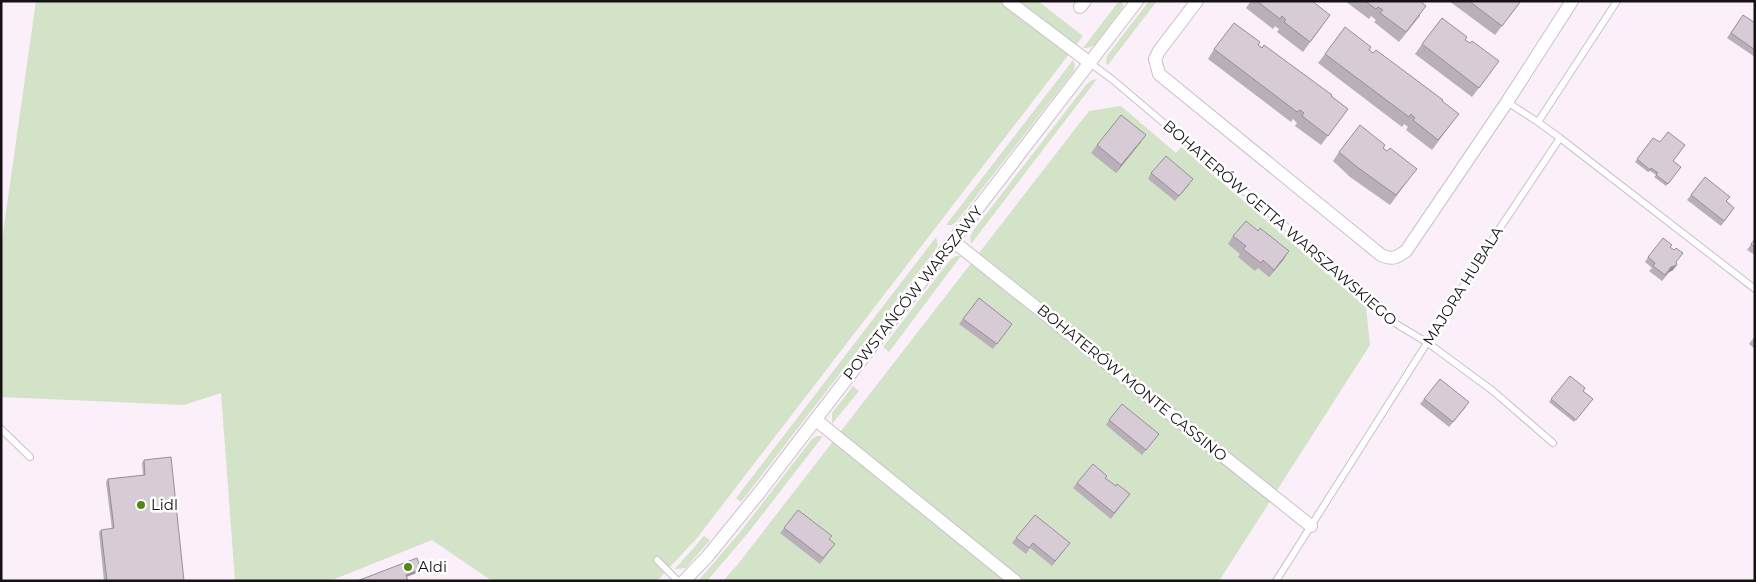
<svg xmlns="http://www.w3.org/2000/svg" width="1756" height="582" font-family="Montserrat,sans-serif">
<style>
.green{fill:#d3e3c7}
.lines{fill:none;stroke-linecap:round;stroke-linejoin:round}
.service-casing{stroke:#cbc0ca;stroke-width:8}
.minor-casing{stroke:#cbc0ca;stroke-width:14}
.service{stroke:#fff;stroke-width:6}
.minor{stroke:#fff;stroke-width:12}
.wall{fill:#b9afb8}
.shaded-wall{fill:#968f96}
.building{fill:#d7ccd6;stroke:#968f96}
.poi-dot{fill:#54861a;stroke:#fff;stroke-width:2}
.labels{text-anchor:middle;stroke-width:5;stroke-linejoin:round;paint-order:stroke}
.street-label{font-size:15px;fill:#151114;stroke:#fff}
.poi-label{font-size:15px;fill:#151114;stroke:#fff;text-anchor:start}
</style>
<rect width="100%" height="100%" fill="#fbeffa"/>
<path class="green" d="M 36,1 L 1038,1 L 1083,36 L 697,538 L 657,581 L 492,581 L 432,540 L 330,581 L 235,581 L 221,393 L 184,405 L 1,397 L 1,247 Z
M 1119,1 L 1123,1 L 1123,7 L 1095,45 L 1088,48 L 1083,48 Z
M 1149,1 L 1157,1 L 1107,66 L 1106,62 L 1107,56 Z
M 1073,60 L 1075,65 L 1073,72 L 957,221 L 952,225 L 946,225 Z
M 1097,79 L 971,244 L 970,237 L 973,231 L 1086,85 L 1092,80 Z
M 1121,106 L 1176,153 L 1181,147 L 1366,307 L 1370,345 L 1219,581 L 723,581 L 738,564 L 1089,111 Z
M 936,237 L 938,245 L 936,249 L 741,502 L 736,498 Z
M 956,256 L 961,256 L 889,352 L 883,347 L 950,260 Z
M 853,386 L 859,391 L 832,424 L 832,413 Z
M 817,436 L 823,436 L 748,533 L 707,581 L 698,581 L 741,531 L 812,439 Z
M 704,536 L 710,540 L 686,568 L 675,569 Z"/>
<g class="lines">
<defs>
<path id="service" d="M 1090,63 L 1113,80 L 1362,291 L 1393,322 L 1428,343 L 1493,391 L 1553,443
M 1507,102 L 1538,122
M 1560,138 L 1755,289
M 1,429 L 30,457
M 657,560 L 678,581
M 1276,581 L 1500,228 L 1560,138 L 1538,122 L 1617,1"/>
<path id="minor" d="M 1008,1 L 1090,63
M 1197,1 L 1159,51 L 1155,59 L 1159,74 L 1381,255 C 1392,260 1396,258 1406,251 L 1507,102 L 1572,1
M 1080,7 L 1085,1
M 953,241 L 1311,526
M 816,420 L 1015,581
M 684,581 L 707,557 L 759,493 L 1137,1"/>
</defs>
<use href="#service" class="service-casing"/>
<use href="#minor" class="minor-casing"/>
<use href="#service" class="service"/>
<use href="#minor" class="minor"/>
</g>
<path class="wall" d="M 1251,1 L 1312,1 L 1323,25 L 1303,52 L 1277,32 L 1279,29 L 1275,26 L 1273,29 L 1246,8 Z
M 1345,1 L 1420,1 L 1420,16 L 1399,42 L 1374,22 L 1376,20 L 1371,16 L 1369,19 Z
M 1449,1 L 1521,1 L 1495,35 Z
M 1743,15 L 1755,23 L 1755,57 L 1727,38 Z
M 1465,40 L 1492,71 L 1472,97 L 1415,54 L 1422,44 Z
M 1258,45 L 1331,96 L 1348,109 L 1321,145 L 1295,126 L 1297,123 L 1293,119 L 1291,122 L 1208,59 L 1214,49 Z
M 1369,50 L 1442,101 L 1452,123 L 1432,150 L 1406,130 L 1408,127 L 1404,124 L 1402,127 L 1318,63 L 1325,54 Z
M 1653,138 L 1673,161 L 1681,167 L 1666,186 L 1654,177 L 1656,175 L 1650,171 L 1648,172 L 1635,162 Z
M 1141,142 L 1116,173 L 1091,153 L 1097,145 Z
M 1383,148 L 1410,178 L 1390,205 L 1350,177 L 1333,161 L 1339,152 Z
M 1151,173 L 1190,184 L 1175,201 L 1148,179 Z
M 1691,195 L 1727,201 L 1734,208 L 1721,226 L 1687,200 Z
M 1233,236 L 1284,259 L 1269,277 L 1258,268 L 1255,271 L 1238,257 L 1240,254 L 1228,244 Z
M 1755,239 L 1755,255 L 1747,250 Z
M 1670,247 L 1676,262 L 1673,270 L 1668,273 L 1662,281 L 1649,271 L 1652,268 L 1645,262 L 1648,257 Z
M 979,298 L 1012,324 L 993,349 L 959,324 Z
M 1755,336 L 1755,349 L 1749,344 Z
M 1570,376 L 1583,391 L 1593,399 L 1574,422 L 1549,402 Z
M 1424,399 L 1466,407 L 1449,427 L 1420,404 Z
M 1109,420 L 1159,434 L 1142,455 L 1106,425 Z
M 144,460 L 184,581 L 104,581 L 99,532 L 101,530 L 112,529 L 106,482 L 108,479 L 143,475 L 142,463 Z
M 1105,478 L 1116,486 L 1130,494 L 1111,519 L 1073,488 L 1077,483 Z
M 784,528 L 830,540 L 835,544 L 820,564 L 780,533 Z
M 1016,538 L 1070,543 L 1052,566 L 1030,548 L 1026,554 L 1012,543 Z"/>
<path class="shaded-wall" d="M 1146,135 L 1141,142 L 1116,173 L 1121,165 Z
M 1289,251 L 1284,259 L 1269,277 L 1274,270 Z
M 1677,265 L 1673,270 L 1668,273 L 1662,281 L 1671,267 Z
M 421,569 L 419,572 L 404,578 L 406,575 Z"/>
<path class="building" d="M 1257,1 L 1312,1 L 1330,15 L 1310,42 L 1284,22 L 1286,20 L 1282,16 L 1280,19 Z
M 1365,1 L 1420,1 L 1426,6 L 1406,32 L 1380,13 L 1383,10 L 1378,7 L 1376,9 Z
M 1469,1 L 1521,1 L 1502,26 Z
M 1743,15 L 1755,23 L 1755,50 L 1731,33 Z
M 1442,18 L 1467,37 L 1465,40 L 1470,43 L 1472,41 L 1499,61 L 1479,88 L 1422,44 Z
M 1234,23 L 1260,42 L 1258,45 L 1262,48 L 1264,45 L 1332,95 L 1331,96 L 1348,109 L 1328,136 L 1302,116 L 1304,113 L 1300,110 L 1297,112 L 1214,49 Z
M 1345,27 L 1371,47 L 1369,50 L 1373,53 L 1376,50 L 1443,100 L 1442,101 L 1459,114 L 1438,140 L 1413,120 L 1415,118 L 1411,114 L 1409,117 L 1325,54 Z
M 1121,115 L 1146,135 L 1121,165 L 1097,145 Z
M 1360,125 L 1385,145 L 1383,148 L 1387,151 L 1390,148 L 1417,169 L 1396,195 L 1357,167 L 1339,152 Z
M 1668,132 L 1685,145 L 1673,161 L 1681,167 L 1668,184 L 1656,175 L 1658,173 L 1651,168 L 1650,170 L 1637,159 L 1653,138 L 1660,142 Z
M 1166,156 L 1193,179 L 1179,196 L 1151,173 Z
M 1705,177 L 1730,197 L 1726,201 L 1734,208 L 1724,221 L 1691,195 Z
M 1246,221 L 1258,231 L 1260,228 L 1289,251 L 1274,270 L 1263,260 L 1261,263 L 1243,249 L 1246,246 L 1233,236 Z
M 1663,238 L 1672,245 L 1670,247 L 1674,250 L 1676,248 L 1683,253 L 1676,262 L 1677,265 L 1671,267 L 1665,275 L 1653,266 L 1655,263 L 1648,257 Z
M 1755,239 L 1755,247 L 1751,244 Z
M 979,298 L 1012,324 L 997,344 L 963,319 Z
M 1570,376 L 1585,388 L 1583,391 L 1593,399 L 1576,420 L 1551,399 Z
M 1440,379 L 1469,402 L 1453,422 L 1424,399 Z
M 1122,404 L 1159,434 L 1146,450 L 1109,420 Z
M 171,457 L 184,581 L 107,581 L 101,530 L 114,528 L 108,479 L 145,475 L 144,460 Z
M 1093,464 L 1107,476 L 1105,478 L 1116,486 L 1117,484 L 1130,494 L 1114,513 L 1077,483 Z
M 798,510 L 832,536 L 829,539 L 835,544 L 823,558 L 784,528 Z
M 1035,515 L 1070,543 L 1055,561 L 1033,543 L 1029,548 L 1016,538 Z
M 417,558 L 421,569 L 406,575 L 408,581 L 357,581 Z"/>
<g class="poi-dot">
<circle cx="141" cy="505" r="5"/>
<circle cx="408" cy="567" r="5"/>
</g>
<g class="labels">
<g class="street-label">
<text transform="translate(1280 223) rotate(41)" y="5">BOHATERÓW GETTA WARSZAWSKIEGO</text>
<text transform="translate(1463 286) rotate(-58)" y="5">MAJORA HUBALA</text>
<text transform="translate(913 293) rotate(-52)" y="5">POWSTAŃCÓW WARSZAWY</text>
<text transform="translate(1132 383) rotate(39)" y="5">BOHATERÓW MONTE CASSINO</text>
</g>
<g class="poi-label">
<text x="151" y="510">Lidl</text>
<text x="418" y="572">Aldi</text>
</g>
</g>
<rect width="1756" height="582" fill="none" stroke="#151114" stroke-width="5"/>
</svg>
